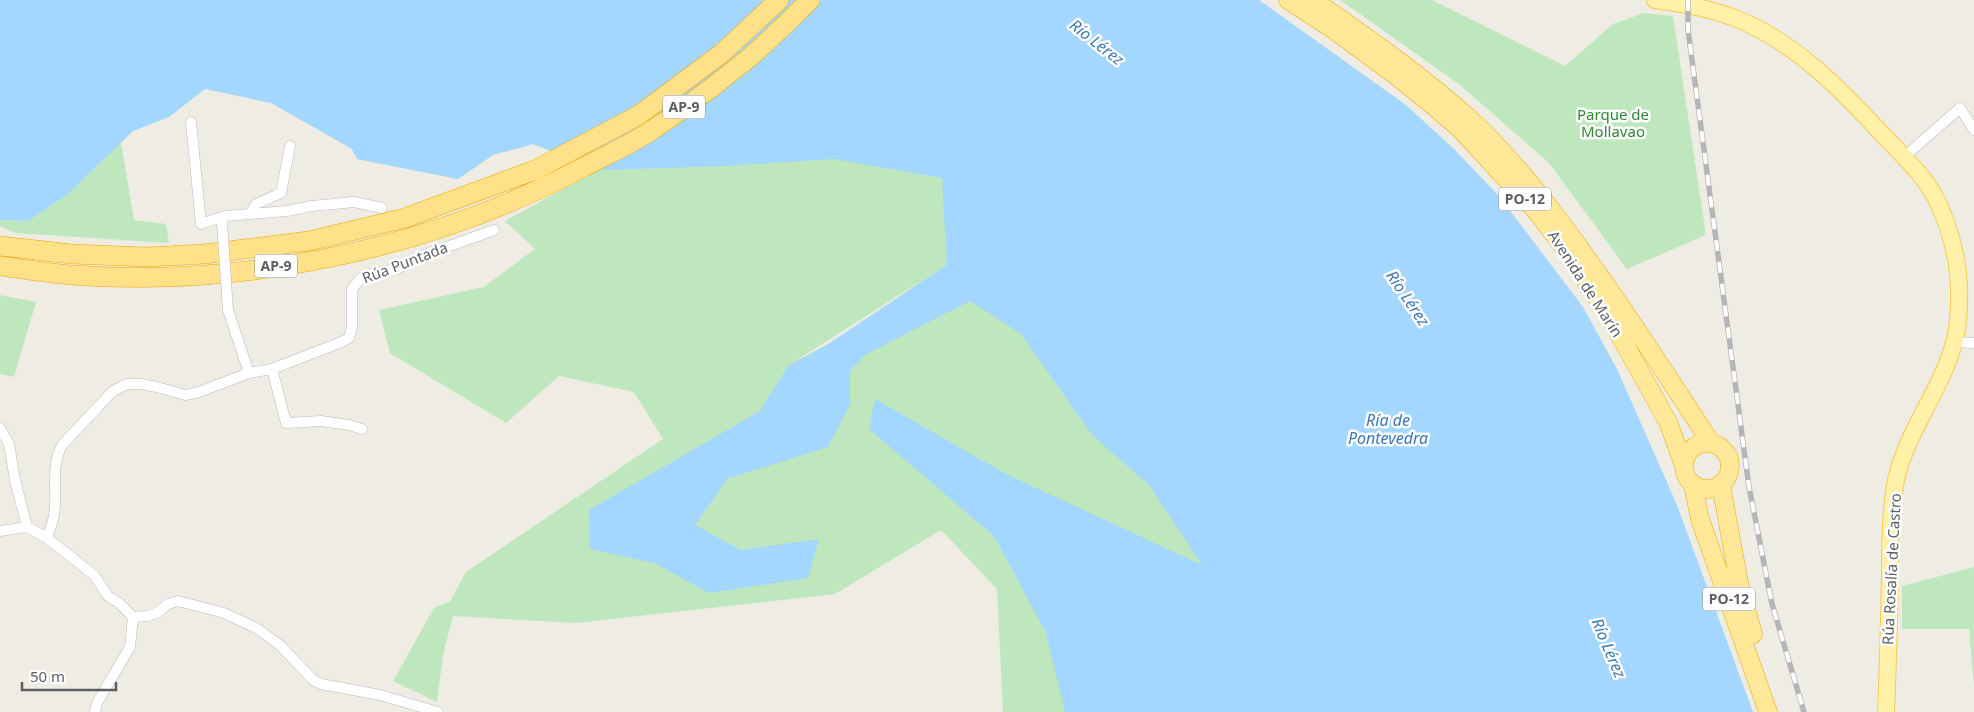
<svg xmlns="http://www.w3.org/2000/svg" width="1974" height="712" font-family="'Noto Sans',sans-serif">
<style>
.green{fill:#bee7be;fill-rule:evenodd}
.water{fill:#a3d7ff}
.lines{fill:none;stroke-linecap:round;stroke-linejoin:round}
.minor-casing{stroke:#b8bbc0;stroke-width:11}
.primary-casing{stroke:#f8c953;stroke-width:18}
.trunk-casing{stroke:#f2a500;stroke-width:19}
.motorway-casing{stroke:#f2a500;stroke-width:20}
.minor{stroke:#fff;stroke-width:10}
.primary{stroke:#fff1a8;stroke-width:16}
.trunk{stroke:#ffe999;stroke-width:18}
.motorway{stroke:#ffe18a;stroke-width:19}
.rail-casing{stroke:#b4b5b5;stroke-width:5.5}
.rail{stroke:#fff;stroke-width:4;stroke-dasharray:11;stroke-linecap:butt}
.minor-bridge-casing{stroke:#b8bbc0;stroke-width:11;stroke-linecap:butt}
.minor-bridge{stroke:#fff;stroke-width:10}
.labels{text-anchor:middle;stroke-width:5;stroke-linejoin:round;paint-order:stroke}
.shield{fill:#fff;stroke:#8c8f92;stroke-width:1}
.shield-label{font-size:14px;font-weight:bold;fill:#5b5f64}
.park-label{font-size:15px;fill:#308634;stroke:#fff}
.street-label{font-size:15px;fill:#5b5f64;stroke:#fff}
.water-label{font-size:16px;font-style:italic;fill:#3a77b6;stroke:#fff}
</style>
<rect width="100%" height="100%" fill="#efece3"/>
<path class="green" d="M 883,0 L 1531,712 L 1003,712 L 997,589 L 941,530 L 835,594 L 576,623 L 453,616 L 443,655 L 437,702 L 393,681 L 434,608 L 450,601 L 466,572 L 663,439 L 634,392 L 559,376 L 506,423 L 390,353 L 379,310 L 484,287 L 535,249 L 505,221 L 598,170 L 533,144 L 493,155 L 458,179 L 357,159 ZM 926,278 L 836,340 L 796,361 L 797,360 Z
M 1340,0 L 1432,0 L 1565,66 L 1613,24 L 1644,13 L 1673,16 L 1706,235 L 1627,269 L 1549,163 L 1460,85 Z
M 121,142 L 134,220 L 166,224 L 169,243 L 15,233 L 0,226 L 0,220 L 28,221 Z
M 0,295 L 36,302 L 14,377 L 0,374 Z
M 1974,567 L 1974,687 L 1969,629 L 1902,629 L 1902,586 Z"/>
<path class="water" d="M 0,0 L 1259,0 L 1406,105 L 1453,148 L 1499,196 L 1583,307 L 1617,369 L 1677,505 L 1753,712 L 1065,712 L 1046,633 L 994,536 L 869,429 L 875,399 L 1006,474 L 1202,565 L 1149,485 L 1092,435 L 1021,334 L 970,301 L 865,355 L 850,371 L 850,404 L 828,447 L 727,479 L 695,525 L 741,550 L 819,539 L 808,578 L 709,593 L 654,563 L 590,549 L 589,510 L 760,411 L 788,366 L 828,344 L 947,265 L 942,178 L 834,159 L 728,166 L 599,170 L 533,144 L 493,155 L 458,179 L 357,159 L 352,149 L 271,103 L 205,89 L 169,117 L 133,131 L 68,194 L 28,221 L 0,220 Z"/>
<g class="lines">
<defs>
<path id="minor" d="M 191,122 L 201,224 L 225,216 L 250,214 L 256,204 L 281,193 L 290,146
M 1904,157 L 1960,108 L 1974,130
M 250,214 L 287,211 L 312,206 L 354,202 L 382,208
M 228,310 L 249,373
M 1954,342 L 1974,343
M 272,369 L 286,423 L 321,421 L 349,425 L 362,429
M 0,428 L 9,444 L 15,480 L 27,527
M 0,531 L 27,527 L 47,538 L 94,575 L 108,596 L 119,603 L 133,617
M 47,538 C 49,531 53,523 54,515 C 58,491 50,468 62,445 L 113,391 L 127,384 L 141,384 L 157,387 L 185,395 L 196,393 L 249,373 L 272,369 L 344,341 L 349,338 L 352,327 L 352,289 L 361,278 L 373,273 L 397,269 L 416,258 L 494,230
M 133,617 L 148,616 L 158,612 L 168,604 L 178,601 L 224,613 L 258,629 L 281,646 L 313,680 L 321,684 L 380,695 L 438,712
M 95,712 L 97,703 L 130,647 L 133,617"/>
<path id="primary" d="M 1655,0 C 1683,4 1710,8 1737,19 C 1797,43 1842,91 1885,137 C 1904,157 1927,178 1938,203 C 1957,243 1963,285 1957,329 C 1948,384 1905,430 1895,485 C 1890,516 1890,547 1890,578 C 1889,623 1888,667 1886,712"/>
<path id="trunk" d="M 1288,0 L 1334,30 L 1395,75 L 1431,104 L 1460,129 L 1535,210 L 1566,250 L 1609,316 L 1668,422 L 1683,463
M 1313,0 C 1367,37 1421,75 1470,119 C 1516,162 1555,213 1591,264 C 1633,322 1672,383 1711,443
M1684 466a23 23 0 1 1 46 0a23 23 0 1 1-46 0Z
M 1693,485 L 1700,519 L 1768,712
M 1721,485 L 1740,588 L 1753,634"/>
<path id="motorway" d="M 0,246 L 72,254 L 146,257 L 204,254 L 309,241 L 405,218 L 535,170 L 639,115 L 722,53 L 779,0
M 0,266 C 23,269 47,273 71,275 C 243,288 429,249 582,168 C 604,156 628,146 649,132 C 678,113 708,91 735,69 C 762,49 786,23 810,0"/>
</defs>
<use href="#minor" class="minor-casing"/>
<use href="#primary" class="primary-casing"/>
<use href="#trunk" class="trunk-casing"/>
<use href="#motorway" class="motorway-casing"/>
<use href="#minor" class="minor"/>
<use href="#primary" class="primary"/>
<use href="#trunk" class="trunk"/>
<use href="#motorway" class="motorway"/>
<defs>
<path id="rail" d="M 1688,0 L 1688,30 L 1749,487 L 1772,604 L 1804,712"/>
</defs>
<use href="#rail" class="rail-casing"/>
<use href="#rail" class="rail"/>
<defs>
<path id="minor-bridge" d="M 222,223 L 228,310"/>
</defs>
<use href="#minor-bridge" class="minor-bridge-casing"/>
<use href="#minor-bridge" class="minor-bridge"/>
</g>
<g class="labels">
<g class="shield">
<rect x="663" y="95.5" width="42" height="23" rx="4"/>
<rect x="1499" y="187.5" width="52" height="23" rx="4"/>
<rect x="255" y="254.5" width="42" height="23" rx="4"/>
<rect x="1703" y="587.5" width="52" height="23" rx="4"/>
</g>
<g class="shield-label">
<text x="684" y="112">AP-9</text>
<text x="1525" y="204">PO-12</text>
<text x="276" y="271">AP-9</text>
<text x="1729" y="604">PO-12</text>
</g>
<g class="park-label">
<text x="1613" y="120">Parque de<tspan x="1613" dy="17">Mollavao</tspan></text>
</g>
<g class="street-label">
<text transform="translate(405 263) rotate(-21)" y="5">Rúa Puntada</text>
<text transform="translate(1585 284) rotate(57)" y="5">Avenida de Marín</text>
<text transform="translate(1892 569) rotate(-87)" y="5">Rúa Rosalía de Castro</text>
</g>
<g class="water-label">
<text transform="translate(1097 42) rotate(38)" y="6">Río Lérez</text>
<text transform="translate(1408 298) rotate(56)" y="6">Río Lérez</text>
<text x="1388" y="426">Ría de<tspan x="1388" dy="18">Pontevedra</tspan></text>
<text transform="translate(1609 648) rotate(67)" y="6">Río Lérez</text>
</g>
</g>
<path d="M22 682v8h94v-8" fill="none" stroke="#5b5f64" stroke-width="2.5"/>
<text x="30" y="682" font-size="15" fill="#5b5f64" stroke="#ffffff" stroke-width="4" paint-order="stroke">50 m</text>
</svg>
